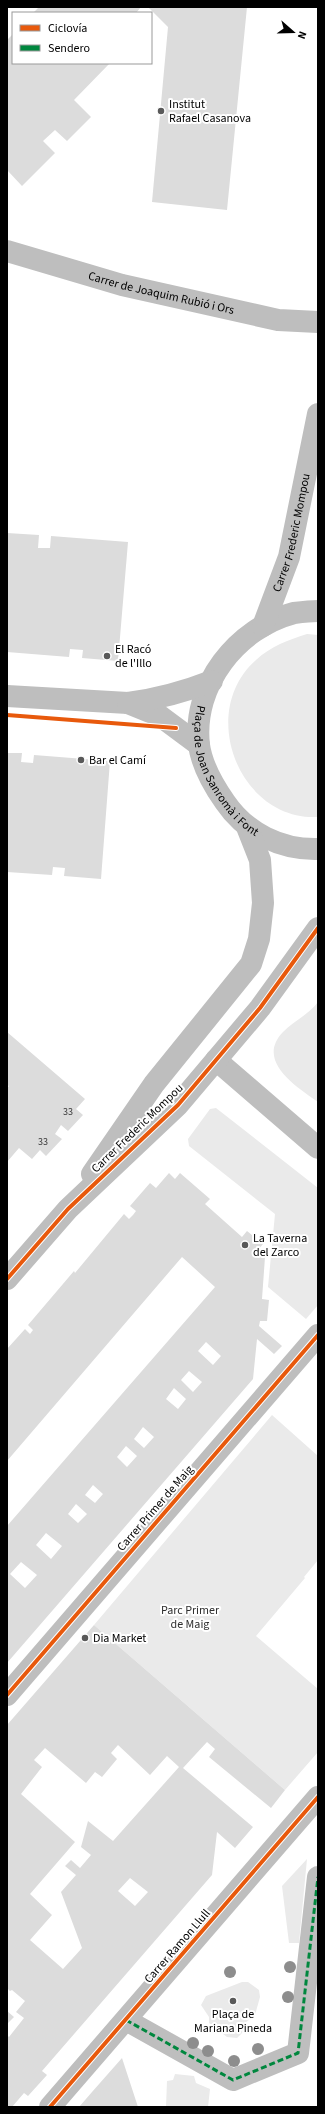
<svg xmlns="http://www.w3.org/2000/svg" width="325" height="2114" font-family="'Source Sans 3',sans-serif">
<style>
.green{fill:#eaeaea}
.building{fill:#dcdcdc;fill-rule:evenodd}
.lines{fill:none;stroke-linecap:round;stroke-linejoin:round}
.minor{stroke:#bebebe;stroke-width:22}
.quiet{stroke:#00873e;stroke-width:3;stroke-dasharray:6 3;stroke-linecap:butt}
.cycleway-casing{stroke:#fff;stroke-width:6}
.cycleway{stroke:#e8590c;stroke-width:4}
.tree{fill:#8d8d8d}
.poi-dot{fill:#595959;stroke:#fff;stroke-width:1.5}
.labels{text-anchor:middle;stroke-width:4;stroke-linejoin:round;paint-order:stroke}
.number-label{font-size:10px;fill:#373737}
.poi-label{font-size:12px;fill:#000;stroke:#fff;text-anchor:start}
.street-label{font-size:12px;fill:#000;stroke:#fff}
.park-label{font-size:12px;fill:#2f2f2f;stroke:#fff}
</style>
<rect width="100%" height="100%" fill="#fff"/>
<path class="green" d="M 307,634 L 318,635 L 318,817 C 239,821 197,712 256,660 C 271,646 288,640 307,634 Z
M 318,1002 L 318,1102 C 297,1087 255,1061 283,1032 C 294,1021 308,1015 318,1002 Z
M 216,1108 L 318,1188 L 318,1305 L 306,1319 L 268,1287 L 275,1214 L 189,1146 L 188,1139 L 210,1109 Z
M 272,1415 L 318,1456 L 318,1560 L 304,1577 L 305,1578 L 256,1636 L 318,1689 L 318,1752 L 285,1790 L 94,1625 Z
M 307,1859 L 299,1943 L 289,1943 L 282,1886 Z
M 242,1982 L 248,1982 L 259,1990 L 260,1997 L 255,2015 L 245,2023 L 242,2033 L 237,2038 L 227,2037 L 209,2023 L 209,2017 L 201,2005 L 206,1996 Z
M 175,2074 L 194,2076 L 196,2083 L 210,2089 L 208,2107 L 166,2107 L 167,2081 L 173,2080 Z"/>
<path class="building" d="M 39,7 L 141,7 L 136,13 L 33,13 Z
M 148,7 L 247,7 L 227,210 L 152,202 L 168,27 Z
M 13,34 L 13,63 L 110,63 L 74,100 L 91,117 L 67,141 L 55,130 L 43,141 L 55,153 L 22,186 L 7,170 L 7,40 Z
M 7,533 L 39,535 L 38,548 L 50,548 L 51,536 L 128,542 L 118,661 L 82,658 L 83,650 L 70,649 L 69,657 L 7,652 Z
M 7,753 L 22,753 L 21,762 L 33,763 L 34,755 L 110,761 L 101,879 L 64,876 L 65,868 L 53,867 L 52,875 L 7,872 Z
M 7,1032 L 85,1099 L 76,1109 L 83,1115 L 68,1131 L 61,1125 L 55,1134 L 62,1139 L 46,1156 L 40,1150 L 32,1159 L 19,1148 L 7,1162 L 7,1088 L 9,1086 L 7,1085 Z
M 169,1173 L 175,1179 L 180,1173 L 210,1199 L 205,1204 L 242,1237 L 247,1231 L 263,1244 L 258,1250 L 265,1257 L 262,1299 L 269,1300 L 267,1321 L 260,1321 L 259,1326 L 282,1346 L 274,1354 L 257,1339 L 253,1379 L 7,1663 L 8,1605 L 7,1526 L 215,1287 L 182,1257 L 7,1461 L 7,1349 L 25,1329 L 30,1334 L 33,1330 L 28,1325 L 74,1271 L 75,1273 L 124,1214 L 129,1219 L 133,1215 L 136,1211 L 130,1206 L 150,1183 L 156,1188 ZM 206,1342 L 221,1356 L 213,1365 L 198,1351 ZM 189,1371 L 202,1382 L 193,1392 L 181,1380 ZM 174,1388 L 186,1399 L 178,1409 L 166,1399 ZM 143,1427 L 154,1437 L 144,1448 L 134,1439 ZM 126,1446 L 137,1456 L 127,1467 L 117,1457 ZM 93,1485 L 103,1494 L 95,1503 L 85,1495 ZM 76,1504 L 87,1514 L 78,1523 L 68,1514 ZM 46,1533 L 62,1546 L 51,1559 L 36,1545 ZM 21,1562 L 37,1575 L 25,1588 L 10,1574 Z
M 94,1625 L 285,1790 L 271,1808 L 209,1757 L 215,1749 L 207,1742 L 183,1768 L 253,1827 L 235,1848 L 217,1832 L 212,1875 L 42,2071 L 47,2075 L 28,2096 L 24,2093 L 12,2107 L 7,2107 L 7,2035 L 9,2037 L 24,2018 L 16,2012 L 25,2001 L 12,1990 L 10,1991 L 7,1988 L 7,1725 ZM 118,1745 L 150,1775 L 167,1756 L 179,1767 L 113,1841 L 88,1821 L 81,1847 L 91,1855 L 80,1868 L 71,1860 L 65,1866 L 76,1875 L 61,1892 L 82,1948 L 63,1969 L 30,1940 L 52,1915 L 30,1894 L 75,1842 L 21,1794 L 42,1767 L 34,1760 L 45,1748 L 86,1783 L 95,1772 L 102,1777 L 117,1759 L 111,1753 ZM 130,1878 L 148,1892 L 135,1906 L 118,1891 Z
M 7,2011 L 14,2017 L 8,2023 L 7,2022 Z
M 122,2058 L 138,2107 L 79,2107 L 92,2092 Z"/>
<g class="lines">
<g class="minor">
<path id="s1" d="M 7,251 L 122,285 L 278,320 L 318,322"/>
<path id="s2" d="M 318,611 C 310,611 302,612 294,613 C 237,628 192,685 199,745 C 202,766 213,785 225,802 C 246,833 281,850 318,849"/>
<path id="s3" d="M 263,626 L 289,557 L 318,414"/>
<path d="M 7,696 L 128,703 L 160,716 L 199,745"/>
<path d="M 128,703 C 158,699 184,692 212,681"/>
<path d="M 216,1060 L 318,1148"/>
<path d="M 92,1174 L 154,1084 L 251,964 L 259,939 L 263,903 L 260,860 L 247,827"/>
<path d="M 7,1279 L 68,1209 L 178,1105 L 260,1008 L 318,928"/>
<path d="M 7,1695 L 318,1335"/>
<path d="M 126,2020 L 233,2080 L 298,2053 L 318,1877"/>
<path d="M 50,2107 L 318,1797"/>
</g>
<path class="quiet" d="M 126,2020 L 233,2080 L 298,2053 L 318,1877"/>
<defs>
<path id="cycleway" d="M 7,715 L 176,728
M 7,1279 L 68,1209 L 178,1105 L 260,1008 L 318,928
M 7,1695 L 318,1335
M 50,2107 L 318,1797"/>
</defs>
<use href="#cycleway" class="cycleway-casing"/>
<use href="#cycleway" class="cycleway"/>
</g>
<g class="tree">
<circle cx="290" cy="1967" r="6"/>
<circle cx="230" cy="1972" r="6"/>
<circle cx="288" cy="1997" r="6"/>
<circle cx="193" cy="2043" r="6"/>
<circle cx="258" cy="2049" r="6"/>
<circle cx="208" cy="2051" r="6"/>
<circle cx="234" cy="2061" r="6"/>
</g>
<g class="poi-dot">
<circle cx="161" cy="111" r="4"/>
<circle cx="107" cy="656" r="4"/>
<circle cx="81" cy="760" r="4"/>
<circle cx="245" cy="1245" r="4"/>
<circle cx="85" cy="1638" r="4"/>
<circle cx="233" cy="2001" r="4"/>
</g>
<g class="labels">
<g class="number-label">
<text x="68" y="1115">33</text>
<text x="43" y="1145">33</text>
</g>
<g class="poi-label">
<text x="169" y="108">Institut<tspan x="169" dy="14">Rafael Casanova</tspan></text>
<text x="115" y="653">El Racó<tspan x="115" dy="14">de l'Illo</tspan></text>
<text x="89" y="764">Bar el Camí</text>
<text x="253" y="1242">La Taverna<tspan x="253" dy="14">del Zarco</tspan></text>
<text x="93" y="1642">Dia Market</text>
<text x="233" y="2018" text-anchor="middle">Plaça de<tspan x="233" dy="14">Mariana Pineda</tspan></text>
</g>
<g class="street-label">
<text dy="4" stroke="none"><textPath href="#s1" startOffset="160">Carrer de Joaquim Rubió i Ors</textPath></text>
<text dy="4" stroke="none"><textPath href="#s3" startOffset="98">Carrer Frederic Mompou</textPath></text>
<text dy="4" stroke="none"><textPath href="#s2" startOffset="235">Plaça de Joan Sanromà i Font</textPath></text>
<text transform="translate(137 1128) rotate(-44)" y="4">Carrer Frederic Mompou</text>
<text transform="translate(155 1508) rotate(-49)" y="4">Carrer Primer de Maig</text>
<text transform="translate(177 1946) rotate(-49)" y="4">Carrer Ramon Llull</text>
</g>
<g class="park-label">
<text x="190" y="1614">Parc Primer<tspan x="190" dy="14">de Maig</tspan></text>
</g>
</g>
<rect width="325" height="2114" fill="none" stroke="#000000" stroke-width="16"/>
<rect x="12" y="12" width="140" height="52" fill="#ffffff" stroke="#999999"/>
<rect x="20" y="25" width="20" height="6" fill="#e8590c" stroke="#999999"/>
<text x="48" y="32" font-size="12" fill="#000000">Ciclovía</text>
<rect x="20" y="45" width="20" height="6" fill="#00873e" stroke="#999999"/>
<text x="48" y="52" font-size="12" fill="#000000">Sendero</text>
<g transform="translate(293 32) rotate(110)" stroke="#ffffff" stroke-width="3" paint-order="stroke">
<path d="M0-3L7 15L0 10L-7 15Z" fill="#000000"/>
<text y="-6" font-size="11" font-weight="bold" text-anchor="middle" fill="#000000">N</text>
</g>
</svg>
